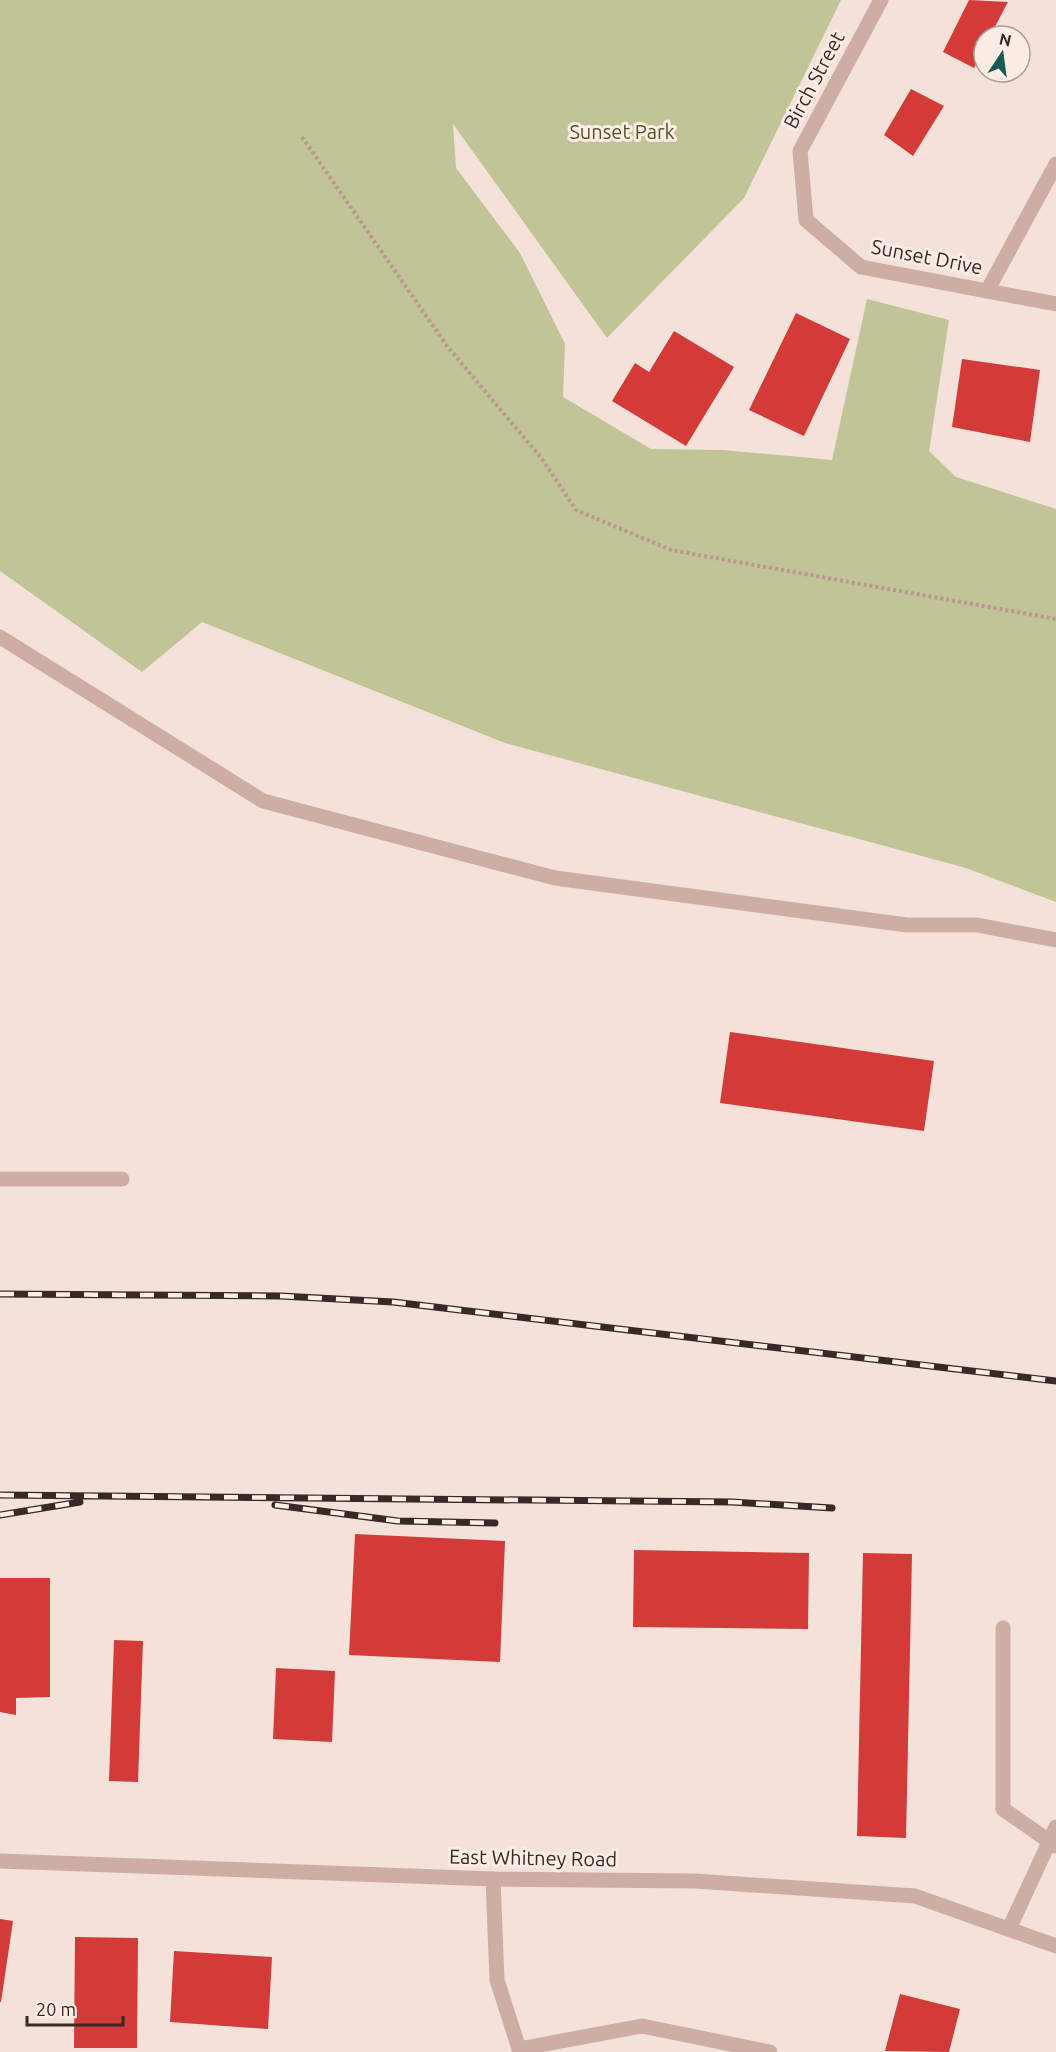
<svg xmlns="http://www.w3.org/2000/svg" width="1056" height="2052" font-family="Ubuntu,sans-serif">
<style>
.green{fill:#c0c497}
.building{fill:#d23b38}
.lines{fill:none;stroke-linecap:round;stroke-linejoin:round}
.path{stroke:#b9968e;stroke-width:4;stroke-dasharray:3 3;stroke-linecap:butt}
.service{stroke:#cdada4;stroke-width:15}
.minor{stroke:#cdada4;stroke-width:15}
.rail-casing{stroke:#382826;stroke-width:7}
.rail{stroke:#fbece6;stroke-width:4.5;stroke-dasharray:14;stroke-linecap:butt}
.labels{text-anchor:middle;stroke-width:6;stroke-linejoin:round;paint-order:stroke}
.street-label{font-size:20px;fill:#382826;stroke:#fbece6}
.park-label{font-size:20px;fill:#525827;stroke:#fbece6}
</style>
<rect width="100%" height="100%" fill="#f4e1d9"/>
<path class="green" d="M 0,0 L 841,0 L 744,198 L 607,338 L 453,124 L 456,168 L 520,253 L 565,344 L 563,397 L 651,449 L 723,450 L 832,460 L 867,299 L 949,320 L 929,451 L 956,477 L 1056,509 L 1056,902 L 966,868 L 505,743 L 202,622 L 142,672 L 0,571 Z"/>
<path class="building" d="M 969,0 L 1008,2 L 990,36 L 984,36 L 984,48 L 974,68 L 943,52 Z
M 911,89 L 944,106 L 913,156 L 884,135 Z
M 796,313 L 850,339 L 804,436 L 749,410 Z
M 674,331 L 734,367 L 686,446 L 612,401 L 635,363 L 649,372 Z
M 962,359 L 1040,370 L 1030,442 L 952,427 Z
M 730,1032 L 934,1061 L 924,1131 L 720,1103 Z
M 355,1534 L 505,1541 L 500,1662 L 349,1655 Z
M 634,1550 L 809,1553 L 808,1629 L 633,1627 Z
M 863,1553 L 912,1554 L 906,1838 L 857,1836 Z
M 0,1578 L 50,1578 L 50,1697 L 16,1698 L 16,1715 L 0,1712 Z
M 114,1640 L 143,1641 L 138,1782 L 109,1781 Z
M 276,1668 L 335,1671 L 332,1742 L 273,1739 Z
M 0,1919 L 13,1921 L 1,2002 L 0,2002 Z
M 75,1937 L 138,1938 L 137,2048 L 74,2048 Z
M 174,1951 L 272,1957 L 268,2029 L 170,2022 Z
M 900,1994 L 960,2009 L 949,2052 L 885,2051 Z"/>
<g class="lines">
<path class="path" d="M 302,137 L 447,346 L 542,459 L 576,510 L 671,550 L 1056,619"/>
<path class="service" d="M 987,291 L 1056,164
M 0,637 L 263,801 L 555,878 L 907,925 L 977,925 L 1056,940
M 0,1179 L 122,1179
M 1003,1628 L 1003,1809 L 1056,1846
M 493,1879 L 497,1980 L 520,2052
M 1009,1929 L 1056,1827
M 519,2049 L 642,2026 L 770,2052"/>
<path class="minor" d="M 881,0 L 800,151 L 806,220 L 861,267 L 1056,304
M 0,1861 L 493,1879 L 695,1881 L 915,1896 L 1056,1946"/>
<defs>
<path id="rail" d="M 0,1294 L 281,1296 L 393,1302 L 1056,1381
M 0,1495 L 732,1502 L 832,1508
M 275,1505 L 398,1521 L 495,1523
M 0,1515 L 80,1502"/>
</defs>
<use href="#rail" class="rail-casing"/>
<use href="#rail" class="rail"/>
</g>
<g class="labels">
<g class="street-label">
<text transform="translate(814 80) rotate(-62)" y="7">Birch Street</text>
<text transform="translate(927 257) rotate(11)" y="7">Sunset Drive</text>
<text transform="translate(533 1858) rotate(1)" y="7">East Whitney Road</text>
</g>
<g class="park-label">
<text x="622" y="139">Sunset Park</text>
</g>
</g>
<g transform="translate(1002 54) rotate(13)"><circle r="28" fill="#fbece6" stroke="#ad9e99" stroke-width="1.5"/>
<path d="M0-4.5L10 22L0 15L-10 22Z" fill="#175d52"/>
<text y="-9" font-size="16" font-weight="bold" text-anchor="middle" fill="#382826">N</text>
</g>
<path d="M27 2016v9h96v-9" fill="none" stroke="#382826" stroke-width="3"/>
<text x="36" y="2016" font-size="18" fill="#382826" stroke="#fbece6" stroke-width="4.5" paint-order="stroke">20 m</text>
</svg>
